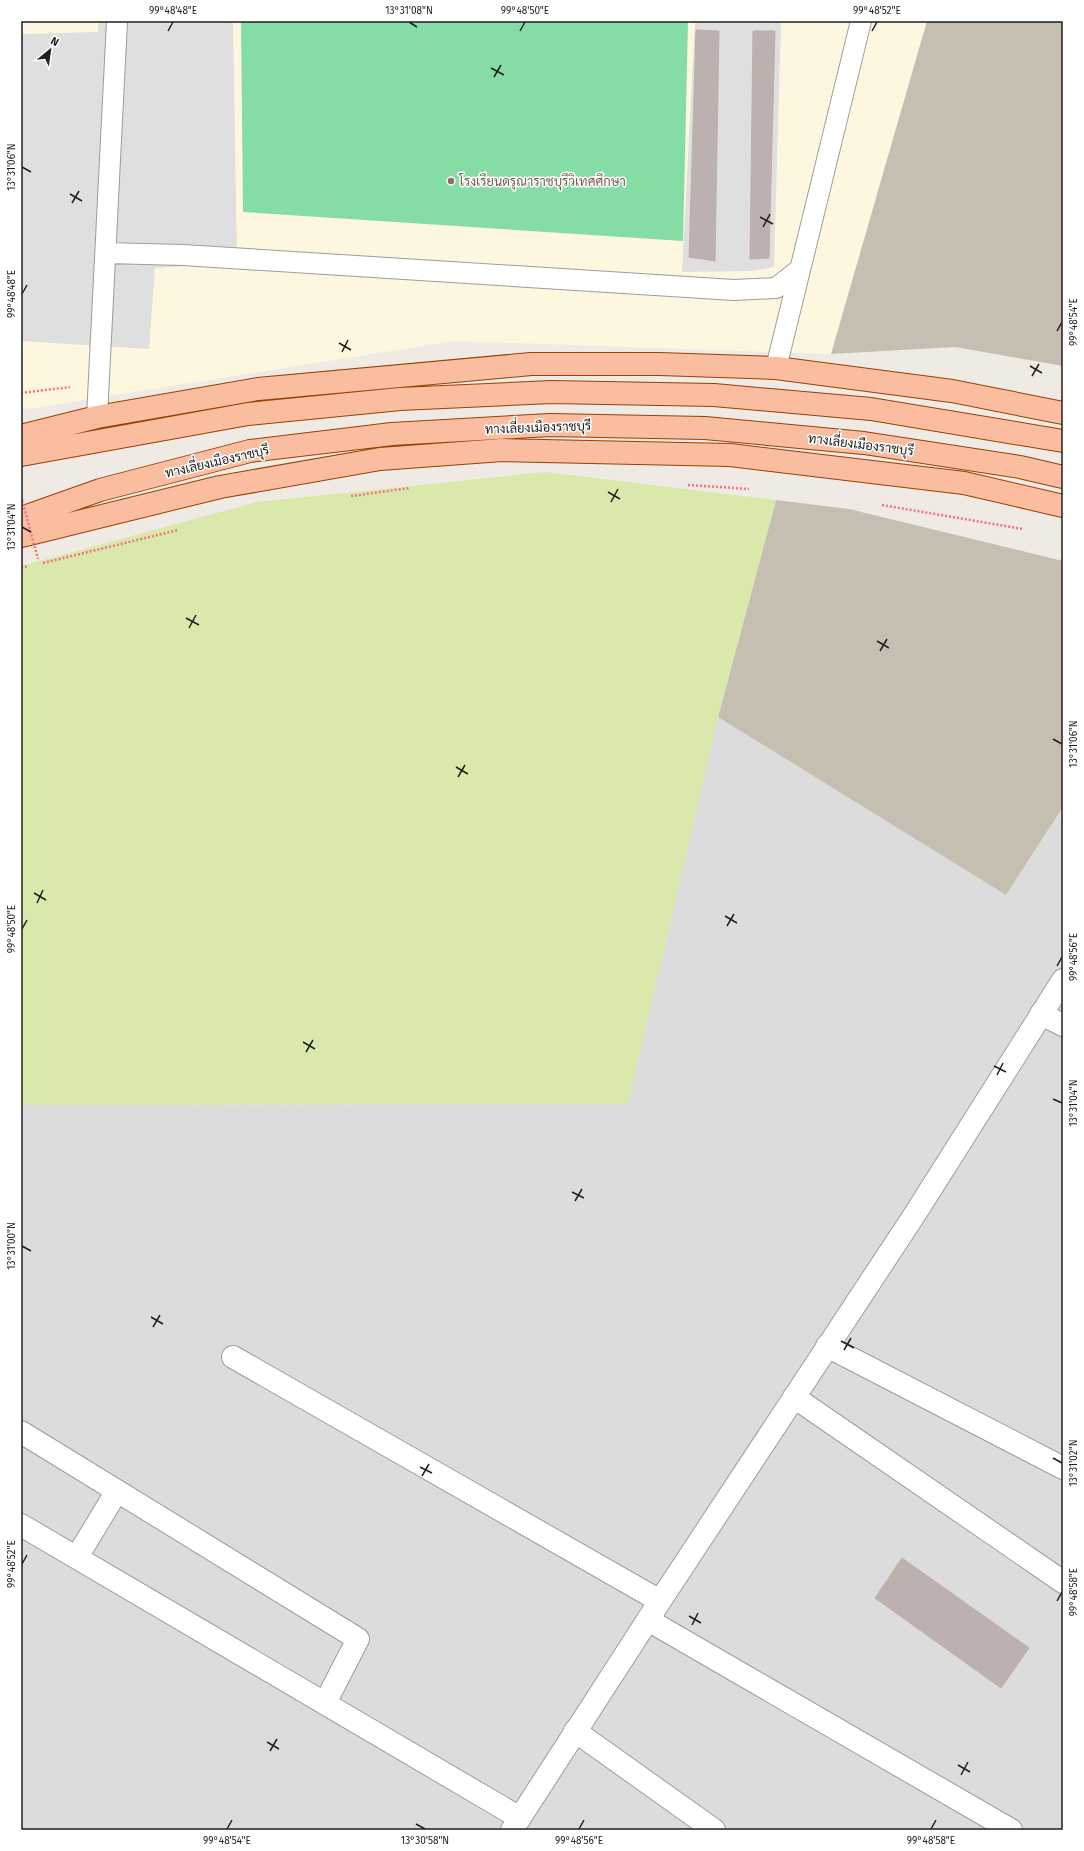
<svg xmlns="http://www.w3.org/2000/svg" width="1084" height="1851" font-family="'Fira Sans',Sarabun,sans-serif">
<style>
.residential{fill:#dddcdc}
.education{fill:#fef7df}
.construction{fill:#c4bfb1}
.grass{fill:#d9e9ac}
.pitch{fill:#85dda5}
.parking{fill:#dfdfdf}
.building{fill:#bcb1af;stroke:#c1ada8}
.lines{fill:none;stroke-linecap:round;stroke-linejoin:round}
.service-casing{stroke:#9c9c9c;stroke-width:22}
.minor-casing{stroke:#9c9c9c;stroke-width:24}
.tertiary-casing{stroke:#9c9c9c;stroke-width:24}
.primary-casing{stroke:#974103;stroke-width:24}
.path{stroke:#f76f83;stroke-width:2.5;stroke-dasharray:2 2;stroke-linecap:butt}
.service{stroke:#fff;stroke-width:20}
.minor{stroke:#fff;stroke-width:22}
.tertiary{stroke:#fff;stroke-width:22}
.primary{stroke:#fabda0;stroke-width:22}
.path-bridge{stroke:#f76f83;stroke-width:2.5;stroke-dasharray:2 2;stroke-linecap:butt}
.ticks{fill:none;stroke:#1f1f1f;stroke-width:1.5}
.education-dot{fill:#8d6e63;stroke:#fff;stroke-width:1.5}
.labels{text-anchor:middle;stroke-width:3;stroke-linejoin:round;paint-order:stroke}
.education-label{font-size:13px;fill:#785e54;stroke:#fff;text-anchor:start}
.street-label{font-size:13px;fill:#1f1f1f;stroke:#fff}
.neatline{fill:none;stroke:#1f1f1f;stroke-width:1.5}
.ticks-label{font-size:10px;text-anchor:middle;fill:#1f1f1f}
</style>
<rect width="100%" height="100%" fill="#f0eae5"/>
<path class="residential" d="M 718,717 L 1006,895 L 1063,807 L 1063,1830 L 21,1830 L 21,1105 L 628,1104 Z"/>
<path class="education" d="M 21,21 L 927,21 L 831,354 L 454,341 L 21,410 Z"/>
<path class="construction" d="M 927,21 L 1063,21 L 1063,366 L 955,347 L 831,354 Z
M 776,500 L 849,509 L 1063,561 L 1063,807 L 1006,895 L 718,717 Z"/>
<path class="grass" d="M 545,472 L 776,500 L 718,717 L 628,1104 L 21,1105 L 21,566 L 257,502 Z"/>
<path class="pitch" d="M 241,21 L 688,21 L 683,241 L 243,212 Z"/>
<path class="parking" d="M 99,21 L 233,21 L 237,263 L 155,268 L 149,349 L 21,341 L 21,34 L 98,32 Z
M 695,21 L 781,21 L 774,267 L 752,271 L 682,272 Z"/>
<path class="building" d="M 696,30 L 719,31 L 715,261 L 689,257 Z
M 753,31 L 775,31 L 769,258 L 750,259 Z
M 902,1558 L 1029,1648 L 1001,1688 L 875,1598 Z"/>
<g class="lines">
<defs>
<path id="service" d="M 106,253 L 183,255 L 734,290 L 776,288 L 799,270
M 776,368 L 861,21
M 97,417 L 117,21"/>
<path id="minor" d="M 1041,1014 L 1063,1025
M 827,1346 L 1063,1468
M 233,1357 L 660,1601
M 794,1397 L 1063,1582
M 21,1432 L 358,1639 L 325,1703
M 21,1525 L 520,1818
M 77,1557 L 117,1491
M 648,1620 L 1011,1830
M 575,1731 L 714,1830"/>
<path id="tertiary" d="M 512,1830 L 660,1601 L 915,1214 L 1063,980"/>
<path id="primary" d="M 21,436 L 97,417 L 258,389 L 531,364 L 659,364 L 776,368 L 952,391 L 1063,413
M 21,455 L 248,414 L 400,399 L 551,392 L 714,395 L 871,409 L 1063,441
M 21,518 L 100,490 L 250,451 L 392,434 L 550,425 L 705,428 L 864,443 L 1020,467 L 1063,477
M 21,536 L 220,487 L 380,459 L 502,450 L 730,455 L 964,483 L 1063,506"/>
</defs>
<use href="#service" class="service-casing"/>
<use href="#minor" class="minor-casing"/>
<use href="#tertiary" class="tertiary-casing"/>
<use href="#primary" class="primary-casing"/>
<path class="path" d="M 21,393 L 70,387
M 688,485 L 749,489
M 351,496 L 410,488
M 882,505 L 1023,529
M 43,563 L 178,530
M 21,568 L 28,566"/>
<use href="#service" class="service"/>
<use href="#minor" class="minor"/>
<use href="#tertiary" class="tertiary"/>
<use href="#primary" class="primary"/>
<path class="path-bridge" d="M 21,496 L 38,559"/>
</g>
<path class="ticks" d="M 409,22 L 417,27M 168,31 L 173,22M 520,31 L 525,22M 872,31 L 877,22M 491,68 L 504,75M 494,77 L 501,65M 22,167 L 31,172M 70,194 L 82,201M 72,203 L 79,191M 760,217 L 773,224M 763,227 L 770,214M 22,294 L 27,285M 1057,331 L 1062,322M 339,343 L 351,350M 342,352 L 348,340M 1030,366 L 1042,373M 1032,376 L 1039,364M 608,492 L 620,499M 611,502 L 618,489M 22,527 L 31,532M 186,618 L 199,625M 189,628 L 196,615M 877,641 L 889,648M 880,651 L 887,639M 1053,739 L 1062,744M 456,767 L 468,774M 458,777 L 465,765M 34,893 L 46,900M 37,903 L 43,890M 725,916 L 737,923M 727,926 L 734,914M 22,929 L 27,920M 1057,966 L 1062,957M 303,1042 L 315,1049M 306,1052 L 313,1040M 994,1066 L 1006,1072M 997,1075 L 1003,1063M 1053,1099 L 1062,1103M 572,1192 L 584,1198M 575,1201 L 582,1189M 22,1246 L 31,1251M 151,1317 L 163,1324M 153,1327 L 160,1315M 841,1341 L 854,1348M 844,1350 L 851,1338M 1053,1458 L 1062,1463M 420,1467 L 432,1473M 422,1476 L 429,1464M 22,1564 L 27,1555M 1057,1601 L 1062,1592M 689,1616 L 701,1623M 692,1625 L 698,1613M 267,1742 L 279,1749M 270,1751 L 277,1739M 958,1765 L 970,1772M 961,1775 L 968,1762M 416,1824 L 425,1829M 227,1829 L 232,1820M 579,1829 L 584,1820M 931,1829 L 936,1820"/>
<circle class="education-dot" cx="451" cy="181" r="4"/>
<g class="labels">
<g class="education-label">
<text x="459" y="186">โรงเรียนดรุณาราชบุรีวิเทศศึกษา</text>
</g>
<g class="street-label">
<text transform="translate(538 427) rotate(-2)" y="5">ทางเลี่ยงเมืองราชบุรี</text>
<text transform="translate(861 444) rotate(7)" y="5">ทางเลี่ยงเมืองราชบุรี</text>
<text transform="translate(217 461) rotate(-13)" y="5">ทางเลี่ยงเมืองราชบุรี</text>
</g>
</g>
<rect width="1084" height="1851" fill="none" stroke="#ffffff" stroke-width="44"/>
<g transform="translate(50 50) rotate(29)" stroke="#ffffff" stroke-width="3" paint-order="stroke">
<path d="M0-3L7 15L0 10L-7 15Z" fill="#1f1f1f"/>
<text y="-6" font-size="11" font-weight="bold" text-anchor="middle" fill="#1f1f1f">N</text>
</g>
<rect x="22" y="22" width="1040" height="1807" class="neatline"/>
<g class="ticks-label">
<text x="173" y="14">99°48'48"E</text>
<text x="409" y="14">13°31'08"N</text>
<text x="525" y="14">99°48'50"E</text>
<text x="877" y="14">99°48'52"E</text>
<text transform="translate(11 167) rotate(-90)" y="4">13°31'06"N</text>
<text transform="translate(11 294) rotate(-90)" y="4">99°48'48"E</text>
<text transform="translate(1073 322) rotate(-90)" y="4">99°48'54"E</text>
<text transform="translate(11 527) rotate(-90)" y="4">13°31'04"N</text>
<text transform="translate(1073 744) rotate(-90)" y="4">13°31'06"N</text>
<text transform="translate(11 929) rotate(-90)" y="4">99°48'50"E</text>
<text transform="translate(1073 957) rotate(-90)" y="4">99°48'56"E</text>
<text transform="translate(1073 1103) rotate(-90)" y="4">13°31'04"N</text>
<text transform="translate(11 1246) rotate(-90)" y="4">13°31'00"N</text>
<text transform="translate(1073 1463) rotate(-90)" y="4">13°31'02"N</text>
<text transform="translate(11 1564) rotate(-90)" y="4">99°48'52"E</text>
<text transform="translate(1073 1592) rotate(-90)" y="4">99°48'58"E</text>
<text x="227" y="1844">99°48'54"E</text>
<text x="425" y="1844">13°30'58"N</text>
<text x="579" y="1844">99°48'56"E</text>
<text x="931" y="1844">99°48'58"E</text>
</g>
</svg>
